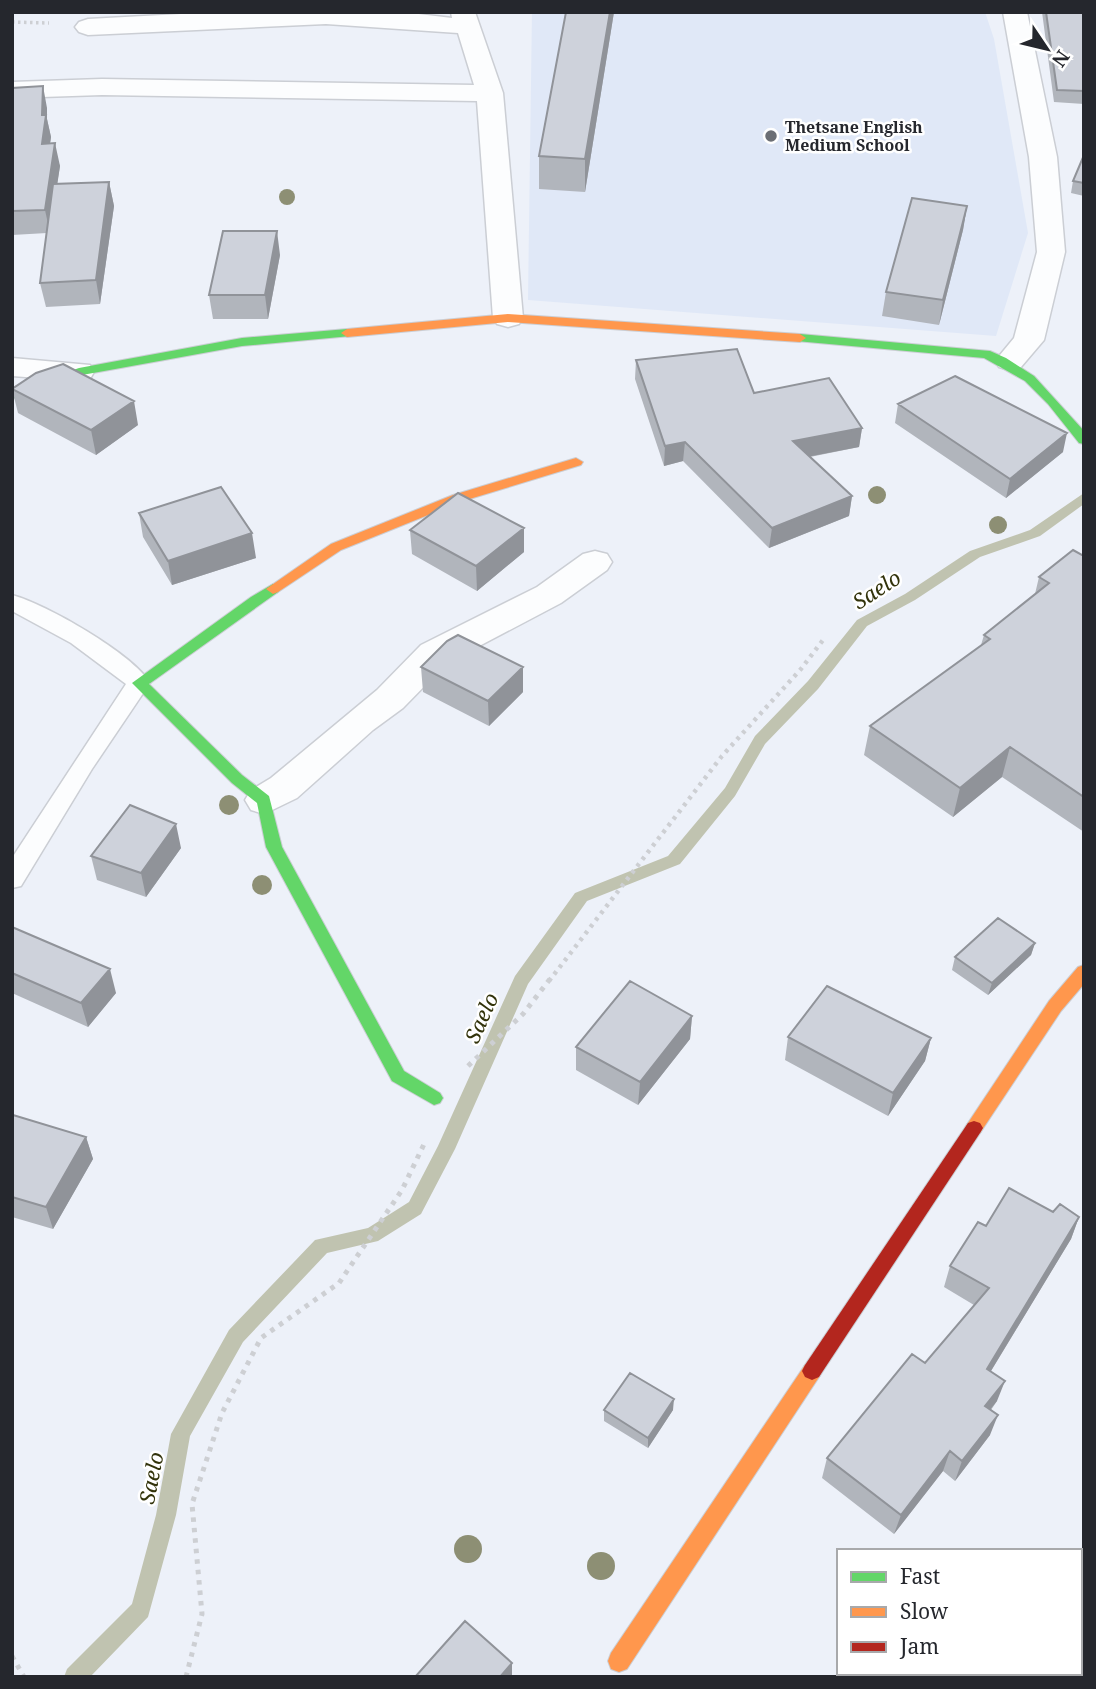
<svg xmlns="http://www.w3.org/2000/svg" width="1096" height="1689" font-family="'Noto Serif',serif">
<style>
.built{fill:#e0e8f7}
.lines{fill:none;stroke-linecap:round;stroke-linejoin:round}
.stream{fill:#c0c3b0;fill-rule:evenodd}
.lane-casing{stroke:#cbced4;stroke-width:3}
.street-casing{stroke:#cbced4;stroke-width:3}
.fast-casing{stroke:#cbced4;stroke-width:2}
.slow-casing{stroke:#cbced4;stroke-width:2}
.jam-casing{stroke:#cbced4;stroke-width:2}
.path-far2{stroke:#cdcfd3;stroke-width:3.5;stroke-dasharray:2.5 3.5;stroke-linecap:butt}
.path-far1{stroke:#cdcfd3;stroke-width:4.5;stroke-dasharray:3.5 5;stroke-linecap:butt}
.path{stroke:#cdcfd3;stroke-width:5;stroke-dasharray:4.5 6;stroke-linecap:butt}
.lane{fill:#fcfdfe;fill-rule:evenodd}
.street{fill:#fcfdfe;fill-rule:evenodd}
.fast{fill:#63d668;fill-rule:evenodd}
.slow{fill:#ff974d;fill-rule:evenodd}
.jam{fill:#b3261e;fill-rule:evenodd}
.tree{fill:#8d8f74}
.wall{fill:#b1b5bc}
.shaded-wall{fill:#909399}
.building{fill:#ced2db;stroke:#909399;stroke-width:2}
.poi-dot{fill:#6b6e74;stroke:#fff;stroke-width:2.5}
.labels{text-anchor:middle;stroke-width:5;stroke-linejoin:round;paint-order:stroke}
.far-poi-label{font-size:16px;font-weight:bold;fill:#25272d;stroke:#fff;text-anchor:start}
.water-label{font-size:21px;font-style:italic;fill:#32330b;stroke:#fff}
</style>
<rect width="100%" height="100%" fill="#edf1f9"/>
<path class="built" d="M 532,12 L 985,12 L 994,39 L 1028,233 L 996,336 L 528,300 Z"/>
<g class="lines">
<path class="stream" d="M 1084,493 L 1084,504 L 1040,536 L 980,557 L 915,600 L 867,626 L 818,689 L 765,744 L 735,796 L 680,864 L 587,901 L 528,984 L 455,1149 L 421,1214 L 378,1241 L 327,1253 L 243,1342 L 190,1436 L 176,1515 L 148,1617 L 90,1677 L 64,1677 L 67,1669 L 132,1604 L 156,1515 L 171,1434 L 229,1330 L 315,1240 L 368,1228 L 409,1202 L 438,1146 L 515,976 L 575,893 L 668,856 L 725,788 L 755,736 L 808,681 L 857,620 L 905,594 L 970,551 L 1030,530 Z"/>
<defs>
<path id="lane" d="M 12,595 C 46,604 133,654 150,683 L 92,769 L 21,886 L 12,888 L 12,858 L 126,684 L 71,643 L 12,611 Z"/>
<path id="street" d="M 218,12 L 402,12 L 452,18 L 451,12 L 475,12 L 503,93 L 523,318 L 519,324 L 508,327 L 497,324 L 493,318 L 477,101 L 102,95 L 12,98 L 12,82 L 102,79 L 474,85 L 458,33 L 326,24 L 88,35 L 79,32 L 75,27 L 79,22 L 88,19 Z
M 1003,12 L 1027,12 L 1057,157 L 1065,252 L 1044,340 L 1021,367 L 1010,370 L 999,367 L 995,361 L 1014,338 L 1037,252 L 1029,157 Z
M 12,358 L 90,365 L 94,372 L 90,379 L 79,381 L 12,376 Z
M 595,551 L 607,554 L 612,562 L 607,570 L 561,603 L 447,663 L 403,708 L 373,730 L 297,798 L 264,814 L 251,810 L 245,800 L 251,790 L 271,778 L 377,690 L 421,645 L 537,587 L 583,554 Z"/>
<path id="fast" d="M 347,329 L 351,330 L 351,336 L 242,346 L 82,375 L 12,399 L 12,391 L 79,368 L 242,338 Z
M 800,334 L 990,351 L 1006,358 L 1034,376 L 1084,431 L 1084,444 L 1079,443 L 1048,404 L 1025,381 L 984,358 L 796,341 L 796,335 Z
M 273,584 L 280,589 L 278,592 L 149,684 L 242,775 L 269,796 L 282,847 L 404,1071 L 440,1093 L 443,1098 L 440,1103 L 434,1105 L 392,1081 L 266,847 L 257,803 L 232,783 L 132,683 L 251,597 Z"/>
<path id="slow" d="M 508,314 L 800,334 L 806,338 L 800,342 L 508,322 L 347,337 L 341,333 L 347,329 Z
M 576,458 L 583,462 L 581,465 L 463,501 L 341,550 L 278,592 L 273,594 L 266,589 L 331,544 L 453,495 Z
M 1084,965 L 1084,984 L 1061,1011 L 980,1133 L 974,1135 L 968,1133 L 965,1128 L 968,1123 L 1049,1001 L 1078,967 Z
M 812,1362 L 819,1365 L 822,1371 L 819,1377 L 627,1669 L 619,1672 L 611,1669 L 608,1661 L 611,1653 L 805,1365 Z"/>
<path id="jam" d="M 974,1121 L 980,1123 L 983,1128 L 980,1133 L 819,1377 L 812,1380 L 805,1377 L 802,1371 L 805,1365 L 968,1123 Z"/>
</defs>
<use href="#lane" class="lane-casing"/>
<use href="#street" class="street-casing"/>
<use href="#fast" class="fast-casing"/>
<use href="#slow" class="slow-casing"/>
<use href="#jam" class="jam-casing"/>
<path class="path-far2" d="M 12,22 L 49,23"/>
<path class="path-far1" d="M 549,981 L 722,756 L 801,669 L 823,640"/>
<path class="path" d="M 468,1066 L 523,1014 L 550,979
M 12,1656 L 24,1677
M 956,1673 L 958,1677
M 186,1677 L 202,1614 L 192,1504 L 222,1413 L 261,1338 L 339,1283 L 402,1190 L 426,1140
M 911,1677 L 915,1673"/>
<use href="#lane" class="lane"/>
<use href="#street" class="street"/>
<use href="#fast" class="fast"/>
<use href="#slow" class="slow"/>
<use href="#jam" class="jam"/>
</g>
<g class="tree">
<circle cx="287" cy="197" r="8"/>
<circle cx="877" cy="495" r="9"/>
<circle cx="998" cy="525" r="9"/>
<circle cx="229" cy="805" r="10"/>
<circle cx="262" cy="885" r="10"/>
<circle cx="468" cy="1549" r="14"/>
<circle cx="601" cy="1566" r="14"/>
</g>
<path class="wall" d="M 566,12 L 614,12 L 585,192 L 539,189 L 539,156 Z
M 1042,12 L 1084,12 L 1084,104 L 1054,102 Z
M 12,88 L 47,108 L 47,119 L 51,137 L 50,143 L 60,166 L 57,184 L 109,182 L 114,206 L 100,304 L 46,307 L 40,283 L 47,233 L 12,235 Z
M 1084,155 L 1084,196 L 1071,193 L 1073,181 Z
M 967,206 L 963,230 L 939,325 L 882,316 L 886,292 Z
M 280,255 L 268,319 L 213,319 L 209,295 Z
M 636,360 L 754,393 L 862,428 L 859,447 L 810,457 L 852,496 L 849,516 L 769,548 L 683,461 L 664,466 L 635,379 Z
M 12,389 L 138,425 L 96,455 L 18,413 Z
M 898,404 L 1063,452 L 1006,498 L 895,423 Z
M 139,513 L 256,558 L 172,585 L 143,537 Z
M 410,530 L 524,552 L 477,591 L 412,554 Z
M 1084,556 L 1084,832 L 1002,777 L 953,817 L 864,755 L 870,726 L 981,645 L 984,635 L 1035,594 L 1039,577 Z
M 421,667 L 523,692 L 489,726 L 423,692 Z
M 181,848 L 146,897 L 97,880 L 91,856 Z
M 12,927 L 116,993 L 88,1027 L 12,993 Z
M 1035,943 L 1031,955 L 988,995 L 952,970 L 955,957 Z
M 692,1016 L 690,1039 L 638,1105 L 576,1070 L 576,1047 Z
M 788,1037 L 931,1038 L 925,1061 L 888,1116 L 785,1060 Z
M 12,1116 L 86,1137 L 93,1159 L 53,1229 L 12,1217 Z
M 1053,1212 L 1079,1217 L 1071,1239 L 991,1371 L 997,1401 L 991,1410 L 990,1435 L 955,1481 L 943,1471 L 894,1534 L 822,1478 L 827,1458 L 925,1363 L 974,1305 L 944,1287 L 950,1266 L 986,1226 Z
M 604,1410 L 673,1410 L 648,1448 L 604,1421 Z"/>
<path class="shaded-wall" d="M 610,12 L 614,12 L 585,192 L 585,159 Z
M 43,86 L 47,108 L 47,119 L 51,137 L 47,166 L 42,144 Z
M 55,143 L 60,166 L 50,233 L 45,210 Z
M 109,182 L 114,206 L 100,304 L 96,280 Z
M 967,206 L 963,230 L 939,325 L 943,300 Z
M 277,231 L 280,255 L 268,319 L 265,295 Z
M 134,401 L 138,425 L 96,455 L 91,430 Z
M 862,428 L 859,447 L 791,460 L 793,441 Z
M 1067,433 L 1063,452 L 1006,498 L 1010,479 Z
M 685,442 L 683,461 L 664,466 L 665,446 Z
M 852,496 L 849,516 L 769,548 L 772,528 Z
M 524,528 L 524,552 L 477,591 L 476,566 Z
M 252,533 L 256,558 L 172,585 L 168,561 Z
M 523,667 L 523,692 L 489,726 L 488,701 Z
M 1010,747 L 1002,777 L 953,817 L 960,788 Z
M 176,824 L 181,848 L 146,897 L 141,873 Z
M 1035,943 L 1031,955 L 988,995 L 992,983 Z
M 110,969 L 116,993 L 88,1027 L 81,1003 Z
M 692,1016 L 690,1039 L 638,1105 L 640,1082 Z
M 931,1038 L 925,1061 L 888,1116 L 893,1093 Z
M 86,1137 L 93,1159 L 53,1229 L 46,1207 Z
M 1079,1217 L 1071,1239 L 980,1389 L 987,1369 Z
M 1005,1381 L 997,1401 L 977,1426 L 985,1406 Z
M 674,1399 L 673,1410 L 648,1448 L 648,1438 Z
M 998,1415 L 990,1435 L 955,1481 L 962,1461 Z
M 950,1451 L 943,1471 L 894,1534 L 901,1515 Z
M 512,1663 L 512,1677 L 500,1677 Z"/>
<path class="building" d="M 566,12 L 610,12 L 585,159 L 539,156 Z
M 1046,12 L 1084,12 L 1084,91 L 1057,90 Z
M 43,86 L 42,115 L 46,115 L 42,144 L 55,143 L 45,210 L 12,211 L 12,88 Z
M 1084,155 L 1084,183 L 1073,181 Z
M 109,182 L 96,280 L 40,283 L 53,184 Z
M 912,198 L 967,206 L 943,300 L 886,292 Z
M 223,231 L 277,231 L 265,295 L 209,295 Z
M 737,349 L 754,393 L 829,378 L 862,428 L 793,441 L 852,496 L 772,528 L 685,442 L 665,446 L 636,360 Z
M 63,364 L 134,401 L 91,430 L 12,389 L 36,373 Z
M 955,376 L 1067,433 L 1010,479 L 898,404 Z
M 221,487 L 252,533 L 168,561 L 139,513 Z
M 458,493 L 524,528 L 476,566 L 410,530 Z
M 1073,550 L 1084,556 L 1084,797 L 1010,747 L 960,788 L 870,726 L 990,639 L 984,635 L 1049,583 L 1039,577 Z
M 458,635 L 523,667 L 488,701 L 421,667 L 447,641 Z
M 130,805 L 176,824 L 141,873 L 91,856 Z
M 998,918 L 1035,943 L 992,983 L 955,957 Z
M 12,927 L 110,969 L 81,1003 L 12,973 Z
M 630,981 L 692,1016 L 640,1082 L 576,1047 Z
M 827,986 L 931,1038 L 893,1093 L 788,1037 Z
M 13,1115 L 86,1137 L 46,1207 L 12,1197 Z
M 1009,1188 L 1053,1212 L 1060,1204 L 1079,1217 L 987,1369 L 1005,1381 L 985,1406 L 998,1415 L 962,1461 L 950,1451 L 901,1515 L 827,1458 L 912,1354 L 925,1363 L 989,1288 L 950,1266 L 978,1222 L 986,1226 Z
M 630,1373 L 674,1399 L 648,1438 L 604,1410 Z
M 465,1621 L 512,1663 L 500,1677 L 415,1677 Z"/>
<circle class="poi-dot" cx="771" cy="136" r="7"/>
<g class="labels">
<g class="far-poi-label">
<text x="785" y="133">Thetsane English<tspan x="785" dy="18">Medium School</tspan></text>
</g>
<g class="water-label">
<text transform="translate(877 590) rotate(-33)" y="7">Saelo</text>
<text transform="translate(482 1018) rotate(-66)" y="7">Saelo</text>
<text transform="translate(152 1478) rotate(-79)" y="7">Saelo</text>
</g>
</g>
<rect width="1096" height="1689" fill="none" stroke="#25272d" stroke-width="28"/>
<rect x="837" y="1549" width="245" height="126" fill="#ffffff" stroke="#a8a9ab" stroke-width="2"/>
<rect x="851" y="1572" width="35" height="10" fill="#63d668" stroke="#a8a9ab" stroke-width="2"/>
<text x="900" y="1584" font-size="21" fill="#25272d">Fast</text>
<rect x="851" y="1607" width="35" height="10" fill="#ff974d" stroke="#a8a9ab" stroke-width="2"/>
<text x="900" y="1619" font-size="21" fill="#25272d">Slow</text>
<rect x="851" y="1642" width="35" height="10" fill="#b3261e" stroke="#a8a9ab" stroke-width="2"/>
<text x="900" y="1654" font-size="21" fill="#25272d">Jam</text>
<g transform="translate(1047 49) rotate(125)" stroke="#ffffff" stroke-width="5" paint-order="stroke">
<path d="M0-5L12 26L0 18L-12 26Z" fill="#25272d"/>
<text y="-10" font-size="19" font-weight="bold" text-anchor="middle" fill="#25272d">N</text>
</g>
</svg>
